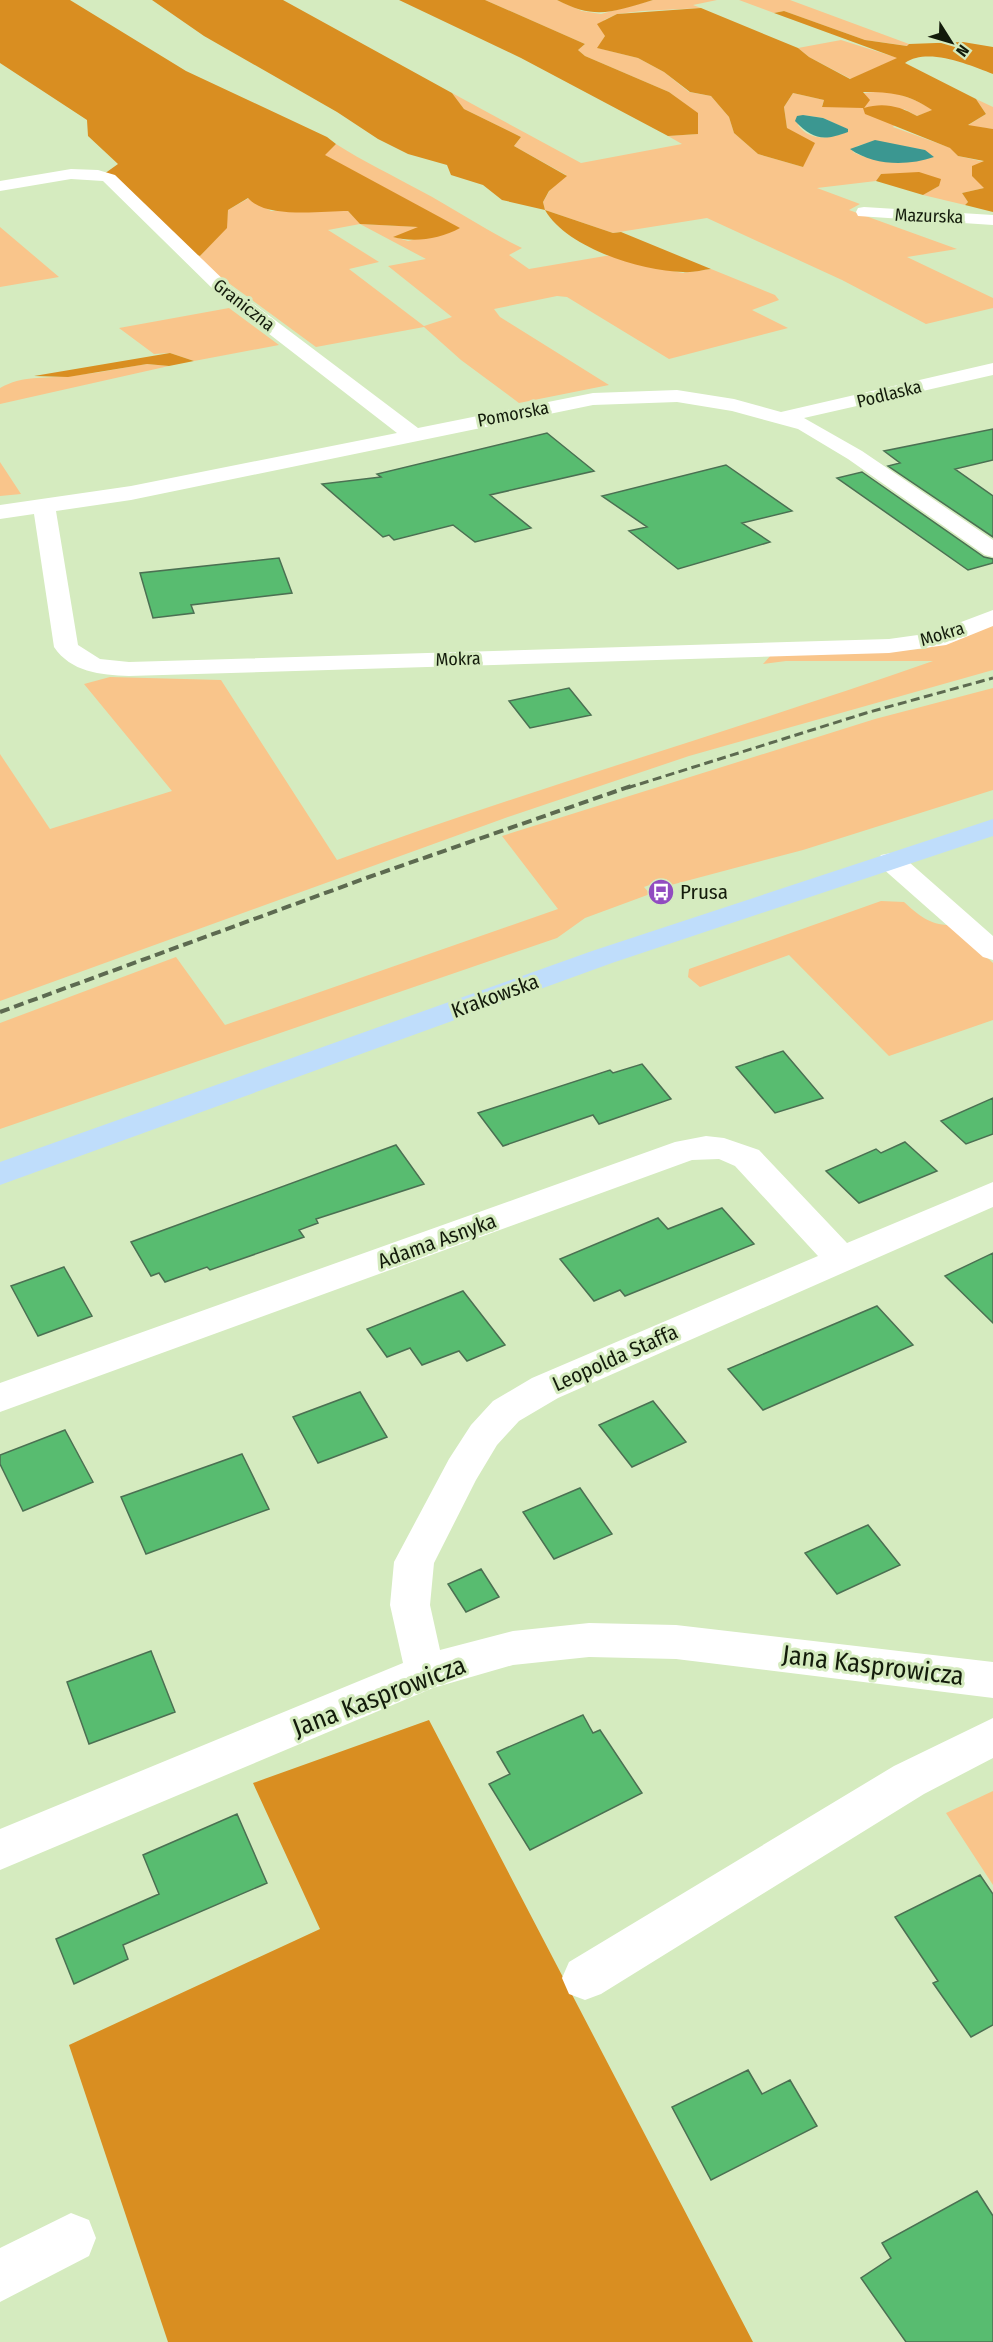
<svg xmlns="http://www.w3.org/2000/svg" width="993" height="2342" font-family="'Fira Sans Condensed',sans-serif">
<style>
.green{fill:#f9c58b;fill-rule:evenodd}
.forest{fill:#d98e21;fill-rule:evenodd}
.water{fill:#3b9791}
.building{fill:#58bc70;stroke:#4b7052;stroke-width:1.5}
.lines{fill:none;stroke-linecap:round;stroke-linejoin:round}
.minor{fill:#fff;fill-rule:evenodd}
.major{fill:#bfddfb;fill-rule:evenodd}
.rail-far1{stroke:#5d6a50;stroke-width:3;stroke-dasharray:9 4.5;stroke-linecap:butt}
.rail{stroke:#5d6a50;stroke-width:4;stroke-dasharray:10 5;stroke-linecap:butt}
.labels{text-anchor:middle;stroke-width:6;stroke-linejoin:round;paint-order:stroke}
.far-street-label{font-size:18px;fill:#131b0b;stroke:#d5ebbf}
.poi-label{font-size:21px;fill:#131b0b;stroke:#d5ebbf;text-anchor:start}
.street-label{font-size:21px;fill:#131b0b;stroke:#d5ebbf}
.near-street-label{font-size:26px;fill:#131b0b;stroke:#d5ebbf}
</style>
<rect width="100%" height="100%" fill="#d5ebbf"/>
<path class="green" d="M 485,0 L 557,0 L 582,11 L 601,14 L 653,0 L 717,0 L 693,5 L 701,8 L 642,11 L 617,14 L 604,20 L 605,36 L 598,48 L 638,58 L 664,72 L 689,92 L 711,96 L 729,117 L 734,133 L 758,154 L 803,167 L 787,128 L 784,107 L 793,93 L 824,100 L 822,106 C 868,90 888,83 933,110 L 917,116 L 904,109 L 893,127 L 951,148 L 958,156 L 985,162 L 984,188 L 962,193 L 968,202 L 965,205 L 923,195 L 939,186 L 881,174 L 876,181 L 817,188 L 860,204 L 849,210 L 957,249 L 907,257 L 993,298 L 993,308 L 926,324 L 842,280 L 707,218 L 613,233 L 545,210 L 543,202 L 550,190 L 566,175 L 514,146 L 521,137 L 464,109 L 452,93 L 581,163 L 682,144 L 668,136 L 697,134 L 697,113 L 669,92 L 585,56 L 578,50 L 585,44 ZM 803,115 L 823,118 L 847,129 L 848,131 C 831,139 810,142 798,125 ZM 875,141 L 925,150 L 928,159 C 901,162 878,164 853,152 L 857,146 Z
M 739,0 L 790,0 L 909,44 L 908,46 L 865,40 L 784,11 L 774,13 Z
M 841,40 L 898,58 L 851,79 L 809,57 L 798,48 Z
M 976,99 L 993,107 L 993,129 L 967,126 L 986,114 Z
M 336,144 C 364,162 392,175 421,191 C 455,209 487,231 522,248 L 509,255 L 529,269 L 611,255 L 641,265 L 683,273 L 711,269 L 775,295 L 779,300 L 752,310 L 788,328 L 669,359 L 567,297 L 557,296 L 494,309 L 500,317 L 609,385 L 519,403 L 461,360 L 424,327 L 316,347 L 189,254 L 200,256 L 226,228 L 228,210 L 249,198 L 271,211 L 348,211 L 361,224 L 420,227 L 394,237 L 408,241 L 459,228 L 324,155 ZM 360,224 L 426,259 L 388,266 L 452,317 L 424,326 L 349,269 L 379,262 L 328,230 Z
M 0,227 L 59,277 L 0,287 Z
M 229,308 L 279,345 L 194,361 L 170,353 L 154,354 L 119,328 Z
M 147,364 L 169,366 L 0,404 L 0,388 C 23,375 43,379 68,376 C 94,374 121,368 147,364 Z
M 0,462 L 21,494 L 0,496 Z
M 993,622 L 993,670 L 689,756 L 511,816 L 0,1001 L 0,754 L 50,829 L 172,791 L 84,684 L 110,677 L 221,680 L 337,860 C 534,788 736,730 933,661 L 786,661 L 763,664 L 773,653 L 925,649 Z
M 993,688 L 993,790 L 803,850 L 671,885 L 666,879 L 644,887 L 650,894 L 585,918 L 557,938 L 0,1129 L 0,1023 L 176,957 L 225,1025 L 558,909 L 502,836 L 875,719 Z
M 881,901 L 904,902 C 918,915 931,926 952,925 L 993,963 L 993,1020 L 889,1056 L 789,955 L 700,987 L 688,977 L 689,969 Z
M 993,1791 L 993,1885 L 946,1813 Z"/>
<path class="forest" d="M 0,0 L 70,0 L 186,71 L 327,137 L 336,144 L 325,155 L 460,228 C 440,239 414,243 393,237 L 418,227 L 360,224 L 348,211 C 321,211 266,219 248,198 L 228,210 L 227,228 L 200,256 L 190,253 L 104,174 L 118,164 L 88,136 L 87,120 L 0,63 Z
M 152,0 L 283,0 L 452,93 L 464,109 L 521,137 L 514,146 L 567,176 L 549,191 L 543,202 L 545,210 L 613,233 L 621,232 L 711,269 C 702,270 692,273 683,272 C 641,271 567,248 545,210 L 502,200 L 483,185 L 451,175 L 447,165 L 408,154 L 378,139 L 337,112 L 204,36 Z
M 399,0 L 485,0 L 585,44 L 578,50 L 585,56 L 669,92 L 698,113 L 698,134 L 668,136 L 521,58 Z
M 557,0 L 653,0 C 613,12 595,20 557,0 Z
M 701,8 L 798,48 L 809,57 L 850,79 L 897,58 L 774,13 L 784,11 L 865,40 L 907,46 L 909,44 L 963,42 L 993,47 L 993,74 C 969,65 928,47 905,63 L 976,99 L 986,114 L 968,125 L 993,129 L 993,212 L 965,205 L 968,202 L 962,193 L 984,188 L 972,176 L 972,166 L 984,161 L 958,156 L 950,148 L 865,114 L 863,108 L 822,107 L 824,100 L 793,93 L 784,107 L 787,128 L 815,143 L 803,167 L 758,154 L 734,133 L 729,117 L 711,96 L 690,92 L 664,72 L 638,58 L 597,48 L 605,36 L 597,24 L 617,14 ZM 863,92 C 891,92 909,94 932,110 L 917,116 C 900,106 883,102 864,108 L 870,100 Z
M 919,172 L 941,179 L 939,186 L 923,195 L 876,181 L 881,174 Z
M 170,353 L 194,361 L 169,366 L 147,364 L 68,377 L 34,376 Z
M 429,1720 L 753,2342 L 168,2342 L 69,2045 L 320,1929 L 253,1783 Z"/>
<path class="water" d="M 803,115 L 823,118 L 848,129 L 848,132 C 824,141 813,140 795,121 L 797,116 Z
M 875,140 L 925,150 L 934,157 C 908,166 874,166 850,149 Z"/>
<path class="building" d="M 993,429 L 993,460 L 955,469 L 993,496 L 993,537 L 888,466 L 900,463 L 884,451 Z
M 547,433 L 594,471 L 490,495 L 531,528 L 475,542 L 453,525 L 394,540 L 389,535 L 383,537 L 322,484 L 381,477 L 377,474 Z
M 726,465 L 792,511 L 742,523 L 770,542 L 678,569 L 629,531 L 647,527 L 602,496 Z
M 862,472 L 984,557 L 993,559 L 993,563 L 968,570 L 837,478 Z
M 279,558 L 292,593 L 191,605 L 194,613 L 153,618 L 140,573 Z
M 569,688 L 591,715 L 530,728 L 509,701 Z
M 783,1051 L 823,1098 L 775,1113 L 736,1067 Z
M 642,1064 L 671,1099 L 599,1124 L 593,1115 L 503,1146 L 478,1113 L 610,1070 L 613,1073 Z
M 993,1098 L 993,1134 L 966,1144 L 941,1121 Z
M 905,1142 L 937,1171 L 859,1203 L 826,1171 L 876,1149 L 881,1153 Z
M 396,1145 L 424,1184 L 316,1219 L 318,1223 L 299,1230 L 304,1237 L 210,1270 L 207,1267 L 165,1282 L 159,1273 L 151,1276 L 131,1242 Z
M 722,1208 L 754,1244 L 625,1296 L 620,1290 L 594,1301 L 560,1259 L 658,1218 L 668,1229 Z
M 993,1253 L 993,1323 L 945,1276 Z
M 64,1267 L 92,1316 L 38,1336 L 11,1286 Z
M 463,1291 L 505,1345 L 467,1361 L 459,1351 L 422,1365 L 410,1348 L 387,1357 L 367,1329 Z
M 877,1306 L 913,1345 L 763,1410 L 728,1369 Z
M 360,1392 L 387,1437 L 318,1463 L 293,1417 Z
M 653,1401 L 686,1442 L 632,1467 L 599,1425 Z
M 65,1430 L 93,1482 L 23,1511 L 0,1464 L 0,1455 Z
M 242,1454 L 269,1509 L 146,1554 L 121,1497 Z
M 580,1488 L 612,1534 L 554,1559 L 523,1512 Z
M 868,1525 L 900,1565 L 837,1594 L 805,1553 Z
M 481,1569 L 499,1597 L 466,1612 L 448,1584 Z
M 151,1651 L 175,1712 L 89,1744 L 67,1682 Z
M 583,1715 L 593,1733 L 600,1730 L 642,1793 L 530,1850 L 489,1784 L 510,1774 L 497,1752 Z
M 237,1814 L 267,1883 L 123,1945 L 128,1959 L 74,1984 L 56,1939 L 159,1894 L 143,1855 Z
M 980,1875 L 993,1894 L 993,2025 L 971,2037 L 933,1983 L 938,1981 L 895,1917 Z
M 748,2070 L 762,2094 L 790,2080 L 817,2126 L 711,2180 L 672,2107 Z
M 977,2191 L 993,2216 L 993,2342 L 906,2342 L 861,2278 L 891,2258 L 882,2243 Z"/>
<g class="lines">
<path class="minor" d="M 71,169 L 98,170 L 115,175 L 231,287 L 418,428 L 593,393 L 677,390 L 734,399 L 781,412 L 993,363 L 993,375 L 804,418 L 862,451 L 993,540 L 993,557 L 985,555 L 848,459 L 798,429 L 732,411 L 677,402 L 593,405 L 131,500 L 56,511 L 78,645 L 100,659 L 129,662 L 889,639 L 932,633 L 993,610 L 993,626 L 946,645 L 889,653 L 129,676 C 100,675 71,672 54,647 L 34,514 L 0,519 L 0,505 L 131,486 L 397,433 L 219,295 L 103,181 L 71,179 L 0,191 L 0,181 Z
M 864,207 L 993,215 L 993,225 L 858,216 L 856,212 L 858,208 Z
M 891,853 L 901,855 L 993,936 L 993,960 L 983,957 L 881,867 L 877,861 L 881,855 Z
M 706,1136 L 724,1138 L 759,1150 L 847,1243 L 993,1182 L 993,1207 L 558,1398 L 519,1421 L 497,1445 L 476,1480 L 434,1563 L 430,1605 L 440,1650 L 513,1631 L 589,1623 L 676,1625 L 993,1662 L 993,1698 L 676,1659 L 589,1657 L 513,1665 L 433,1688 L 0,1870 L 0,1829 L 403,1663 L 390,1605 L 394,1562 L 449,1459 L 471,1425 L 493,1401 L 532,1378 L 818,1256 L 735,1166 L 719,1159 L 692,1160 L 0,1412 L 0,1383 L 675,1142 Z
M 993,1718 L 993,1758 L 924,1794 L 601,1994 L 585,2000 L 569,1994 L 562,1978 L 569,1962 L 894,1766 Z
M 71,2213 L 89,2220 L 96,2238 L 89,2256 L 0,2302 L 0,2248 Z"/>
<path class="major" d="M 993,819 L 993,836 L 612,963 L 0,1185 L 0,1162 L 592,951 Z"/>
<path class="rail-far1" d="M 627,788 L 866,713 L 993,678"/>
<path class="rail" d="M 0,1012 L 369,877 L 631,786"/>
</g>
<defs>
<symbol id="bus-disc" viewBox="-11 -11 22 22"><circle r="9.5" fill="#914cc0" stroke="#d5ebbf"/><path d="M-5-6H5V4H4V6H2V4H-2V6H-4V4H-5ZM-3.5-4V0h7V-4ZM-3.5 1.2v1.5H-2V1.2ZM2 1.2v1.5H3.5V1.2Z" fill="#fff"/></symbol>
</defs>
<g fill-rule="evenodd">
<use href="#bus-disc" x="646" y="877" width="30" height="30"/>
</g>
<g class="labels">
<g class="far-street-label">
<text transform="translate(929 216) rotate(2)" y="6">Mazurska</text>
<text transform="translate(244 305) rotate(38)" y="6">Graniczna</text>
<text transform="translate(889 394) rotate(-14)" y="6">Podlaska</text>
<text transform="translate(513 414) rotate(-11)" y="6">Pomorska</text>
<text transform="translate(942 634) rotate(-17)" y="6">Mokra</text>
<text transform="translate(458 659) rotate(-2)" y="6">Mokra</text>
</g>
<g class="poi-label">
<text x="680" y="899">Prusa</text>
</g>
<g class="street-label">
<text transform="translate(495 996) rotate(-20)" y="7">Krakowska</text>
<text transform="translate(437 1241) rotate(-20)" y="7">Adama Asnyka</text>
<text transform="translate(615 1358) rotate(-24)" y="7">Leopolda Staffa</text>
</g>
<g class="near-street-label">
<text transform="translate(873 1665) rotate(7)" y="9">Jana Kasprowicza</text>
<text transform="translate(379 1696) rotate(-21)" y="9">Jana Kasprowicza</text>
</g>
</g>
<g transform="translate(951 42) rotate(127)" stroke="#d5ebbf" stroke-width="4.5" paint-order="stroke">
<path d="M0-4.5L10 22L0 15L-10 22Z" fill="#131b0b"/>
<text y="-9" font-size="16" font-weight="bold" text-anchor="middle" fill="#131b0b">N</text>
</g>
</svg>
